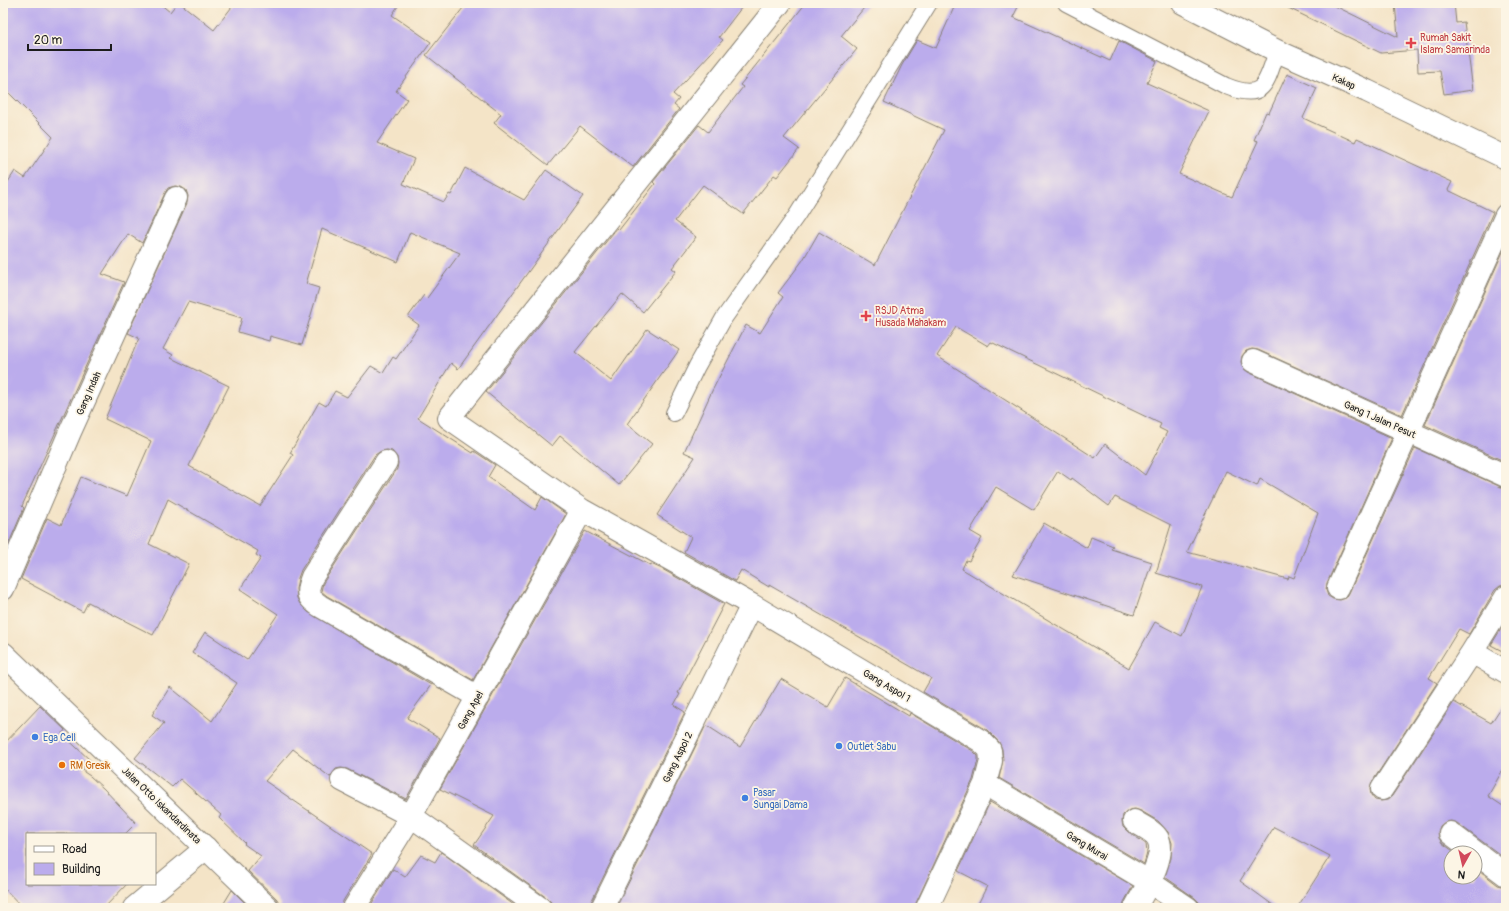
<svg xmlns="http://www.w3.org/2000/svg" width="1509" height="911" font-family="Pangolin,sans-serif">
<style>
.building{fill:#bbacec;fill-rule:evenodd}
.lines{fill:none;stroke-linecap:round;stroke-linejoin:round}
.lane-casing{stroke:#888072;stroke-width:18}
.street-casing{stroke:#888072;stroke-width:24}
.secondary-casing{stroke:#888072;stroke-width:24}
.lane{stroke:#fff;stroke-width:16}
.street{stroke:#fff;stroke-width:22}
.secondary{stroke:#fff;stroke-width:22}
.health-dot{fill:#e0444e;stroke:#fcf5e5;stroke-width:1.5}
.shop-dot{fill:#3f7fe0;stroke:#fcf5e5;stroke-width:1.5}
.food-dot{fill:#e8710a;stroke:#fcf5e5;stroke-width:1.5}
.labels{text-anchor:middle;stroke-width:3.5;stroke-linejoin:round;paint-order:stroke}
.health-label{font-size:10px;fill:#be3a42;stroke:#fcf5e5;text-anchor:start}
.street-label{font-size:10px;fill:#1c1c1c;stroke:#fcf5e5}
.shop-label{font-size:10px;fill:#366cbe;stroke:#fcf5e5;text-anchor:start}
.food-label{font-size:10px;fill:#c56008;stroke:#fcf5e5;text-anchor:start}
</style>
<rect width="100%" height="100%" fill="#fcf5e5"/>
<filter id="ink" filterUnits="userSpaceOnUse"><feTurbulence type="fractalNoise" baseFrequency=".025" numOctaves="2"/><feDisplacementMap in="SourceGraphic" scale="8" xChannelSelector="R" yChannelSelector="G"/><feConvolveMatrix kernelMatrix="1 2 1 2 8 2 1 2 1" color-interpolation-filters="sRGB"/></filter>
<filter id="wash" filterUnits="userSpaceOnUse"><feTurbulence type="fractalNoise" baseFrequency=".012" numOctaves="4" result="noise"/><feDisplacementMap in="SourceGraphic" scale="16" xChannelSelector="R" yChannelSelector="G"/><feGaussianBlur stdDeviation="0.9" result="paint"/><feColorMatrix in="noise" values="0 0 0 0 0 0 0 0 0 0 0 0 0 0 0 0 0 1.4 0 .05"/><feComposite in="paint" operator="in"/></filter>
<g filter="url(#wash)">
<rect width="100%" height="100%" fill="#f4e4c7"/>
<g id="blocks">
<path class="building" d="M 3,3 L 159,3 L 170,12 L 177,3 L 180,3 L 214,30 L 235,3 L 400,3 L 392,15 L 431,42 L 396,91 L 407,99 L 377,143 L 414,159 L 403,184 L 444,202 L 449,194 L 451,195 L 465,168 L 524,200 L 546,170 L 583,196 L 458,369 L 451,363 L 418,418 L 473,453 L 474,451 L 495,465 L 488,477 L 535,510 L 542,497 L 566,514 L 473,680 L 327,596 L 321,591 L 323,583 L 397,469 L 398,463 L 397,457 L 392,451 L 387,450 L 381,451 L 375,455 L 301,570 L 298,578 L 296,589 L 297,598 L 300,604 L 308,612 L 431,685 L 407,718 L 440,738 L 406,799 L 347,769 L 341,768 L 336,769 L 330,777 L 293,749 L 265,781 L 372,854 L 343,901 L 342,908 L 280,908 L 280,904 L 277,899 L 248,871 L 261,856 L 244,844 L 245,843 L 219,818 L 221,815 L 180,779 L 172,787 L 135,758 L 164,723 L 152,715 L 170,687 L 212,721 L 237,683 L 192,653 L 205,632 L 247,660 L 278,614 L 240,589 L 261,558 L 256,555 L 258,551 L 168,499 L 149,544 L 189,564 L 153,635 L 88,602 L 83,612 L 21,579 L 47,518 L 61,525 L 81,477 L 127,496 L 151,441 L 105,419 L 139,338 L 128,333 L 187,203 L 188,196 L 186,190 L 181,187 L 175,186 L 168,188 L 165,193 L 142,243 L 128,234 L 102,274 L 124,282 L 22,506 L 24,508 L 3,557 L 3,190 L 15,171 L 25,178 L 53,137 L 3,87 ZM 322,229 L 398,262 L 410,232 L 460,253 L 427,298 L 424,295 L 408,317 L 419,325 L 396,359 L 393,357 L 383,373 L 371,366 L 347,397 L 335,391 L 326,406 L 319,402 L 290,453 L 293,455 L 260,506 L 189,466 L 229,386 L 171,358 L 173,355 L 163,349 L 188,302 L 242,318 L 238,332 L 269,341 L 270,336 L 302,345 L 319,288 L 306,284 Z
M 467,3 L 745,3 L 719,37 L 723,40 L 673,94 L 679,99 L 674,105 L 679,109 L 633,167 L 580,126 L 548,165 L 494,123 L 501,114 L 426,55 Z
M 806,3 L 868,3 L 841,36 L 857,49 L 784,138 L 799,149 L 777,177 L 774,175 L 743,214 L 703,185 L 675,221 L 696,237 L 672,268 L 676,271 L 643,312 L 622,294 L 575,352 L 611,381 L 647,329 L 679,350 L 627,424 L 652,444 L 619,485 L 560,436 L 552,446 L 486,392 L 617,228 L 619,230 L 655,184 L 653,182 L 699,125 L 708,132 L 743,87 L 740,85 Z
M 956,3 L 1020,3 L 1013,17 L 1110,61 L 1119,41 L 1157,61 L 1147,83 L 1209,111 L 1179,174 L 1232,197 L 1258,141 L 1254,140 L 1266,112 L 1269,113 L 1287,74 L 1317,88 L 1303,118 L 1355,142 L 1357,138 L 1452,182 L 1448,190 L 1493,212 L 1402,415 L 1258,350 L 1252,349 L 1246,351 L 1242,356 L 1241,362 L 1243,368 L 1248,372 L 1392,438 L 1327,583 L 1326,590 L 1328,596 L 1333,599 L 1340,600 L 1346,598 L 1349,593 L 1415,448 L 1501,487 L 1506,488 L 1506,585 L 1500,586 L 1495,590 L 1469,634 L 1459,629 L 1429,678 L 1437,683 L 1372,782 L 1370,789 L 1371,795 L 1375,800 L 1381,801 L 1387,800 L 1392,796 L 1454,702 L 1491,723 L 1506,700 L 1506,764 L 1488,796 L 1506,808 L 1506,859 L 1457,823 L 1451,821 L 1445,822 L 1440,826 L 1438,832 L 1439,838 L 1442,843 L 1456,853 L 1451,853 L 1451,877 L 1475,877 L 1475,867 L 1498,885 L 1506,887 L 1506,908 L 1297,908 L 1330,856 L 1274,827 L 1240,881 L 1277,908 L 1200,908 L 1199,902 L 1195,898 L 1165,877 L 1171,858 L 1172,843 L 1168,832 L 1158,821 L 1141,811 L 1135,809 L 1129,810 L 1123,815 L 1122,821 L 1123,827 L 1127,831 L 1146,844 L 1147,853 L 1144,864 L 999,778 L 1003,760 L 1002,749 L 999,742 L 987,730 L 923,692 L 931,678 L 769,585 L 769,587 L 741,570 L 735,581 L 684,552 L 691,537 L 657,515 L 695,457 L 684,452 L 712,391 L 746,325 L 760,333 L 783,297 L 778,293 L 803,260 L 819,232 L 875,265 L 944,130 L 884,102 L 902,65 L 917,40 L 936,48 ZM 956,327 L 988,346 L 991,342 L 1161,424 L 1159,428 L 1167,432 L 1145,475 L 1105,444 L 1095,458 L 937,356 ZM 1058,471 L 1071,480 L 1072,478 L 1109,506 L 1115,497 L 1171,525 L 1156,573 L 1202,587 L 1182,636 L 1155,622 L 1129,668 L 962,569 L 966,560 L 969,561 L 982,538 L 970,531 L 996,487 L 1034,510 ZM 1226,471 L 1257,486 L 1260,479 L 1318,513 L 1294,578 L 1289,576 L 1288,579 L 1187,552 Z
M 1278,3 L 1329,3 L 1398,37 L 1395,3 L 1454,3 L 1456,23 L 1464,22 L 1473,90 L 1444,94 L 1440,71 L 1418,72 L 1417,50 L 1381,53 Z
M 1506,245 L 1506,462 L 1425,425 Z
M 1044,523 L 1087,548 L 1091,537 L 1113,546 L 1111,549 L 1152,562 L 1134,615 L 1013,575 Z
M 585,531 L 650,565 L 651,564 L 662,569 L 724,604 L 678,693 L 680,694 L 674,705 L 685,712 L 591,902 L 590,908 L 552,908 L 551,902 L 547,898 L 474,845 L 494,816 L 440,789 Z
M 1506,621 L 1506,653 L 1491,645 Z
M 845,678 L 909,716 L 910,713 L 973,751 L 978,756 L 978,760 L 973,780 L 916,903 L 915,908 L 616,908 L 706,725 L 740,747 L 781,679 L 828,707 Z
M 40,706 L 65,730 L 62,734 L 90,760 L 82,768 L 84,770 L 84,772 L 90,776 L 104,789 L 136,823 L 125,834 L 27,834 L 27,884 L 127,884 L 104,908 L 23,908 L 3,887 L 3,745 Z
M 990,802 L 1133,886 L 1124,902 L 1123,908 L 976,908 L 987,886 L 958,871 Z
M 441,852 L 518,908 L 369,908 L 393,869 L 405,877 L 421,855 L 435,862 Z
M 232,890 L 250,908 L 221,908 Z"/>
</g>
</g>
<g filter="url(#ink)">
<use href="#blocks" fill-opacity="0" stroke="#888072" stroke-width="1"/>
<g class="lines">
<defs>
<path id="lane" d="M 1066,3 L 1226,86 C 1265,102 1266,83 1277,51
M 674,413 L 697,366 L 724,318 L 797,215 L 929,3"/>
<path id="street" d="M 780,3 L 449,418 L 582,510 L 752,605 L 981,741 L 990,750 L 991,761 L 985,784 L 927,908
M 1183,3 L 1277,51 L 1367,91 L 1506,158
M 1253,361 L 1506,476
M 386,462 L 312,577 C 306,593 306,596 320,606 L 478,697
M 1338,588 L 1506,215
M 3,589 L 70,432 L 176,198
M 1472,652 L 1506,672
M 342,780 L 411,816 L 540,908
M 985,784 L 1148,881 L 1188,908
M 1382,789 L 1472,652 L 1506,597
M 1134,821 C 1141,826 1154,831 1158,839 C 1167,856 1143,893 1135,908
M 1450,833 L 1506,875
M 134,908 L 206,848
M 354,908 L 411,816 L 582,510
M 602,908 L 752,605"/>
<path id="secondary" d="M 3,653 L 268,908"/>
</defs>
<use href="#lane" class="lane-casing"/>
<use href="#street" class="street-casing"/>
<use href="#secondary" class="secondary-casing"/>
<use href="#lane" class="lane"/>
<use href="#street" class="street"/>
<use href="#secondary" class="secondary"/>
</g>
</g>
<g class="health-dot">
<path d="M1409 37h4v4h4v4h-4v4h-4v-4h-4v-4h4z"/>
<path d="M864 310h4v4h4v4h-4v4h-4v-4h-4v-4h4z"/>
</g>
<g class="shop-dot">
<circle cx="35" cy="737" r="4"/>
<circle cx="839" cy="746" r="4"/>
<circle cx="745" cy="798" r="4"/>
</g>
<circle class="food-dot" cx="62" cy="765" r="4"/>
<g class="labels">
<g class="health-label">
<text x="1420" y="41">Rumah Sakit<tspan x="1420" dy="12">Islam Samarinda</tspan></text>
<text x="875" y="314">RSJD Atma<tspan x="875" dy="12">Husada Mahakam</tspan></text>
</g>
<g class="street-label">
<text transform="translate(1344 81) rotate(24)" y="4">Kakap</text>
<text transform="translate(88 393) rotate(-66)" y="4">Gang Indah</text>
<text transform="translate(1380 419) rotate(24)" y="4">Gang 1 Jalan Pesut</text>
<text transform="translate(887 685) rotate(31)" y="4">Gang Aspol 1</text>
<text transform="translate(470 710) rotate(-61)" y="4">Gang Apel</text>
<text transform="translate(677 757) rotate(-64)" y="4">Gang Aspol 2</text>
<text transform="translate(162 805) rotate(44)" y="4">Jalan Otto Iskandardinata</text>
<text transform="translate(1087 845) rotate(31)" y="4">Gang Murai</text>
</g>
<g class="shop-label">
<text x="43" y="741">Ega Cell</text>
<text x="847" y="750">Outlet Sabu</text>
<text x="753" y="796">Pasar<tspan x="753" dy="12">Sungai Dama</tspan></text>
</g>
<g class="food-label">
<text x="70" y="769">RM Gresik</text>
</g>
</g>
<rect width="1509" height="911" fill="none" stroke="#fcf5e5" stroke-width="16"/>
<rect x="26" y="833" width="130" height="52" fill="#fcf5e5" stroke="#a29e95"/>
<rect x="34" y="846" width="20" height="6" fill="#ffffff" stroke="#a29e95"/>
<text x="62" y="853" font-size="12" fill="#1c1c1c">Road</text>
<rect x="34" y="863" width="20" height="12" fill="#bbacec" stroke="#a29e95"/>
<text x="62" y="873" font-size="12" fill="#1c1c1c">Building</text>
<g transform="translate(1463 865) rotate(188)"><circle r="19" fill="#fcf5e5" stroke="#a29e95"/>
<path d="M0-3L7 15L0 10L-7 15Z" fill="#d1495b"/>
<text y="-6" font-size="11" font-weight="bold" text-anchor="middle" fill="#1c1c1c">N</text>
</g>
<path d="M28 44v6h83v-6" fill="none" stroke="#1c1c1c" stroke-width="2"/>
<text x="34" y="44" font-size="12" fill="#1c1c1c" stroke="#fcf5e5" stroke-width="3" paint-order="stroke">20 m</text>
</svg>
